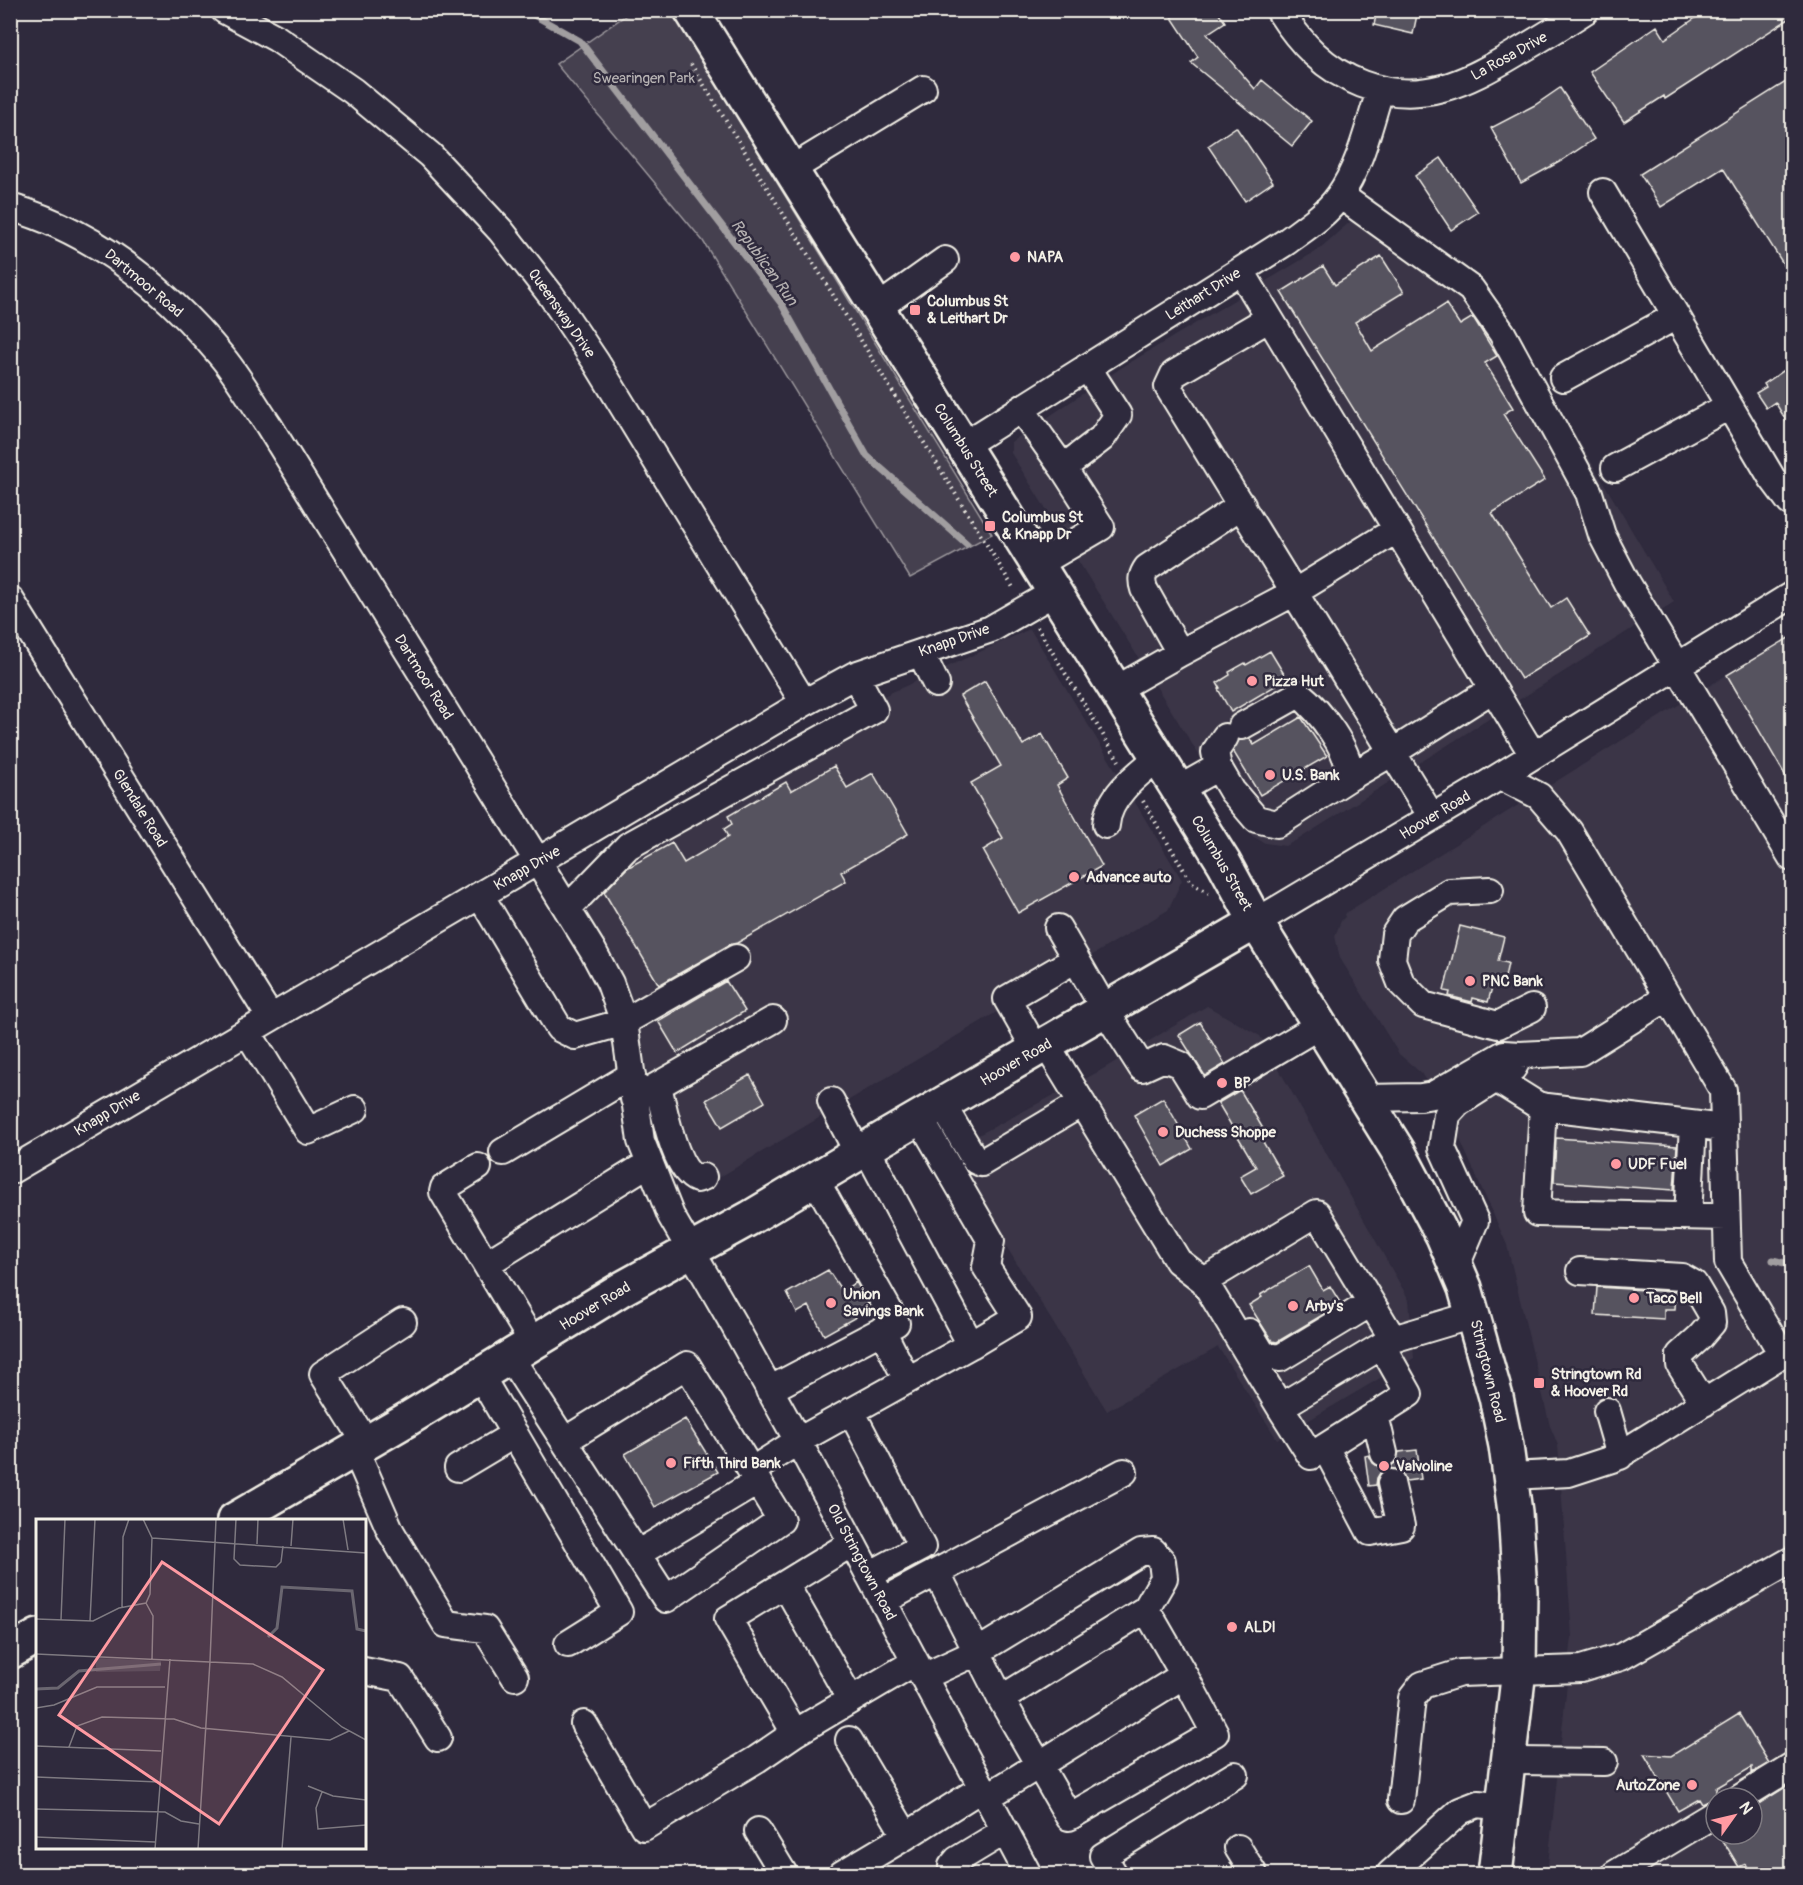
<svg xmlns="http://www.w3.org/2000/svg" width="1803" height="1885" font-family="Pangolin,sans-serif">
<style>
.built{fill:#3b3647;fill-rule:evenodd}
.green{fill:#454050;stroke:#9c989c;stroke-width:1.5}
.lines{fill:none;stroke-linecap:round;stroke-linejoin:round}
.stream{stroke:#a19ea0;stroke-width:7}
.building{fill:#56525f;stroke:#f4f1e8;stroke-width:1.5}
.minor-casing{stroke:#f4f1e8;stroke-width:30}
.major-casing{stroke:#f4f1e8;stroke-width:38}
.path{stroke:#f4f1e8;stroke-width:4;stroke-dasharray:1.5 4.5;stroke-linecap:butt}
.minor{stroke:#2f2a3d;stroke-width:26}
.major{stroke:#2f2a3d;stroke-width:33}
.poi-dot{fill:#ff9aa2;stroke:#2f2a3d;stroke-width:2}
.labels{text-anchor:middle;stroke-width:5;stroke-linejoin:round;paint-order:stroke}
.street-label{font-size:15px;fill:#f4f1e8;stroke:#2f2a3d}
.park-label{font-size:15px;fill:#b7b3b3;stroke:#2f2a3d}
.poi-label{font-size:15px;font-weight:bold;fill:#f4f1e8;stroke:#2f2a3d;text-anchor:start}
.water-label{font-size:16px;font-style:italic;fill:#b6b2b2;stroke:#2f2a3d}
.inset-river{fill:none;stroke:#6a6670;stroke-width:3}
.inset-road{fill:none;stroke:#7e7a81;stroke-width:1.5}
.view{fill:#ff9aa2;fill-opacity:0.15;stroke:#ff9aa2;stroke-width:3}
.inset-edge{fill:none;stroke:#f4f1e8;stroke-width:3}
</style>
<rect width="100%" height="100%" fill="#2f2a3d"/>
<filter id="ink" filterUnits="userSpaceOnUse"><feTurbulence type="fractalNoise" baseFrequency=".0167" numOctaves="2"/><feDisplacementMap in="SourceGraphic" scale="12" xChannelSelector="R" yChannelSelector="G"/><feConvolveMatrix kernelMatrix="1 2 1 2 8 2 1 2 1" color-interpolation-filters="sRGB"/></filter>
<g filter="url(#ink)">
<path class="built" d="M 1370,197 L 1474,274 L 1508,321 L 1674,602 L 1299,839 L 1285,846 L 1265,843 L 1252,836 L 1245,829 L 1011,453 L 1011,442 L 1121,368 L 1318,250 L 1352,220 Z
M 1030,629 L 1182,880 L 1168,910 L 693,1193 L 681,1180 L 644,1059 L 622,975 L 574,893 L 853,710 Z
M 1792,634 L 1792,1874 L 1547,1874 L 1572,1636 L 1558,1445 L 1550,1426 L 1507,1245 L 1454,1126 L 1421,1073 L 1399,1054 L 1340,958 L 1335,936 L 1341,921 L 1345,917 L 1344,914 ZM 1716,1798 L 1752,1798 L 1752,1834 L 1716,1834 Z
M 1207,1006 L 1260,1036 L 1409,1300 L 1414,1358 L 1277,1439 L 1218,1347 L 1107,1411 L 948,1151 L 1098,1072 Z"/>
<path class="green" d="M 632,11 L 672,11 L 992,534 L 910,578 L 703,241 L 556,64 Z"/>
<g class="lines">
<path class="stream" d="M 525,10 L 580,41 L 781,303 L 867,456 L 967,544
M 1773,1260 L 1792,1265"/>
</g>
<path class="building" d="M 1167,10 L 1217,10 L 1225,22 L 1207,34 L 1255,89 L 1262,80 L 1312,121 L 1292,146 L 1191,63 L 1198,57 Z
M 1377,10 L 1418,10 L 1413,34 L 1374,25 Z
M 1707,10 L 1792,10 L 1792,17 L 1665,99 L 1664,96 L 1624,122 L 1590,72 L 1657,26 L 1665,39 Z
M 1792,78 L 1792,278 L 1723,168 L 1661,207 L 1640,174 Z
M 1560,88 L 1594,139 L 1561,161 L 1521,183 L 1491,128 L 1535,105 Z
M 1236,127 L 1273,182 L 1245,201 L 1208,146 Z
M 1441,158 L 1478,212 L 1451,230 L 1415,176 Z
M 1381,256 L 1404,292 L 1355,322 L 1372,351 L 1446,304 L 1460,325 L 1473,317 L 1497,356 L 1485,363 L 1513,408 L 1503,414 L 1545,480 L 1492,513 L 1551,608 L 1566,598 L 1590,636 L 1521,679 L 1281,292 L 1323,266 L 1335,285 Z
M 1792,365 L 1792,430 L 1775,402 L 1766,408 L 1756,393 L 1766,387 L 1764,384 Z
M 1792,636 L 1792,787 L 1727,675 Z
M 1270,651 L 1287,679 L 1231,712 L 1218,689 L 1220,688 L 1217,683 L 1230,675 L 1229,672 L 1245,663 L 1246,665 Z
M 985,681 L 1023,745 L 1042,734 L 1068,778 L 1057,785 L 1102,866 L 1018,913 L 983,850 L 1003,838 L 971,783 L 1001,766 L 960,696 Z
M 1301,717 L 1327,756 L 1260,795 L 1233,751 L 1239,740 L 1250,739 L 1254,745 Z
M 834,766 L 847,788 L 873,773 L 908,834 L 841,872 L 846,881 L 737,943 L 729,945 L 659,985 L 604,892 L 627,868 L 672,843 L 684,863 L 728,837 L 724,829 L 732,824 L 728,816 L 786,782 L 791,791 Z
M 1460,926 L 1504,937 L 1498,961 L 1508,963 L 1504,982 L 1494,980 L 1488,1002 L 1473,998 L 1472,1002 L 1449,996 L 1450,992 L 1444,991 Z
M 726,981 L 745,1011 L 677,1053 L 658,1021 Z
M 1200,1022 L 1225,1064 L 1205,1076 L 1179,1035 Z
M 750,1075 L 765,1102 L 722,1127 L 706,1100 Z
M 1240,1090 L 1265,1132 L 1259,1135 L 1283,1176 L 1251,1194 L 1240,1176 L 1256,1167 L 1218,1103 Z
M 1163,1098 L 1192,1149 L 1163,1166 L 1134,1115 Z
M 1556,1138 L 1677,1146 L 1674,1190 L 1554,1182 Z
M 1309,1266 L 1323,1290 L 1330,1286 L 1341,1304 L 1277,1342 L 1272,1341 L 1249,1305 L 1262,1297 L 1260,1295 Z
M 828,1270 L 842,1291 L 856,1282 L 868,1304 L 853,1312 L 856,1317 L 824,1335 L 809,1306 L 797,1313 L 787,1293 Z
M 1597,1287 L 1676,1292 L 1675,1309 L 1664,1309 L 1664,1319 L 1595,1315 Z
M 685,1419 L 718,1472 L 655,1507 L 625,1454 Z
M 1417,1450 L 1421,1479 L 1406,1481 L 1401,1472 L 1395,1469 L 1388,1468 L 1380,1473 L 1377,1478 L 1376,1485 L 1369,1486 L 1365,1456 L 1369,1455 L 1373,1463 L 1379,1467 L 1387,1468 L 1395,1463 L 1399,1452 Z
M 1739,1714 L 1769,1763 L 1752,1773 L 1752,1767 L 1716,1788 L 1716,1798 L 1702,1804 L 1699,1799 L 1678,1811 L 1644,1754 L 1671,1756 Z
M 1792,1783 L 1792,1875 L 1752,1875 L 1746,1864 L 1739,1867 L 1719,1834 L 1752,1834 L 1752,1808 Z"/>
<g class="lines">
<defs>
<path id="minor" d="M 224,10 L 276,38 L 353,91 L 430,155 L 501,231 L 551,295 L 596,362 L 804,703
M 1279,10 C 1300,43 1325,70 1362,84 C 1421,106 1466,83 1516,53 C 1540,39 1563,25 1586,10
M 790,170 L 923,89
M 1603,192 L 1772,478 L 1790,502 L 1792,500
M 1340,195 L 1471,289 L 1502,333 L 1589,493 L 1602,535 L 1627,583 L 1792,858
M 10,207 C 96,232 167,290 223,358 C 240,379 254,404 269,426 L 593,951 L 610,983 L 624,1022 L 641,1141 L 671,1216 L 734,1325 L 798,1441 L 1028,1874
M 1241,271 L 1533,755
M 876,309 L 945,260
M 1268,319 L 1174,374 L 1168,387 L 1432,817
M 1563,378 L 1676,316
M 1021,409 L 1063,468
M 964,445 L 1286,242 C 1305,228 1326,215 1339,196 C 1360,167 1369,125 1380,91
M 1615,468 L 1729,406
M 1038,564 L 1101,527 L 1063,468 L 1102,438 L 1118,415 L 1087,367
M 10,599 L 270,1017
M 921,653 L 936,684
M 1180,653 L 1144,589 C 1141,580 1142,575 1147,568 L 1242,505
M 1115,690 L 1180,653 L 1295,592 L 1396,530
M 1218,767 L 1215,752 L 1225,737
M 1500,776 L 1539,796 L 1569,831 L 1723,1090 L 1728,1262 L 1782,1354 L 1615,1458 L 1569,1473 L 1510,1476
M 1350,777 L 1393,752 L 1493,689
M 1179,789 L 1218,767 L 1232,791 L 1256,819 L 1277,824 L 1350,777 C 1350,750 1320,711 1299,694 L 1242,726
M 1106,825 C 1108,796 1138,774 1159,757
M 1490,890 L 1449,892 L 1405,919 L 1395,934 L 1392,960 L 1401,983 L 1423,1005 L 1498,1025 L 1532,1008
M 480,895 L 559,1028 L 575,1036 L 624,1022 L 736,958
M 567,909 L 628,846 L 874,710 L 855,675
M 1256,922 L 1471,794 L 1792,595
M 1058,928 L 1105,1010 L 1142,1068 L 1164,1058 L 1181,1065 L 1200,1096 L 1320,1025
M 247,1031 L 308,1131 L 355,1109
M 1046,1044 L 1178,1261 L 1204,1281
M 1036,1050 L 1007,999 L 1076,959
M 1496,1079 L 1539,1106 L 1724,1128
M 658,1086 C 664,1109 674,1170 697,1179 L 703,1177
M 1365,1098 L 1421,1097 L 1433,1095 L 1504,1054 L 1520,1055 L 1580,1052 L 1668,997
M 634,1099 L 773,1020
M 831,1101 L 858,1153
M 942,1104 L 975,1160 L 981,1163 L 1082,1103
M 1543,1106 L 1537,1213 L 1726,1217
M 866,1148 L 971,1345 L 1018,1317 L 986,1267 L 991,1241 L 919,1117
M 503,1152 L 632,1075
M 478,1167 L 444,1188 L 443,1192 L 533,1343
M 10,1171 L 538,861 L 804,703 L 855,675 L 991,629 L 1055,592
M 1688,1216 L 1693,1125
M 486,1264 L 649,1163
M 1456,1266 L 1475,1221 L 1442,1148 L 1447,1115 L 1458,1103 L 1513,1068 L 1520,1055
M 1580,1271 L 1682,1277 L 1694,1284 L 1711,1313 L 1712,1323 L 1700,1337 L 1680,1355 L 1680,1365 L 1704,1403
M 882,1330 L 907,1380
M 1249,1332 L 1263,1355 L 1280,1358 L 1371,1303
M 1382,1346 L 1409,1394 L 1311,1456 L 1280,1407 L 1393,1339 L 1473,1315
M 510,1357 L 666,1599 L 781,1520 L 687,1365 L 564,1441
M 480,1375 L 619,1612 L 568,1644
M 769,1390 L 896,1323 L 815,1179
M 1280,1407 L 1204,1281 L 1317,1213 L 1393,1339
M 851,1411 L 922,1547 L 869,1575
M 1607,1411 L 1620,1456
M 1375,1415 L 1384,1453
M 366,1443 L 323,1374 L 403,1322
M 1325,1447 L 1370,1532 L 1401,1526 L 1391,1483
M 355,1449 L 391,1532 L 446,1624 L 485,1629 L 515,1677
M 458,1468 L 515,1434
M 751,1471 L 798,1441 L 971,1345
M 852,1543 L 728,1619 L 795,1733 L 915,1662
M 637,1554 L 757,1482
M 937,1573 L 1001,1699
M 785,1584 L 851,1700
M 883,1601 L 1124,1472
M 364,1671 L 400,1678 L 438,1738
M 923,1677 L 977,1652 L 1141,1552 L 1153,1551 L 1162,1561 L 1164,1578 L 1146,1609
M 584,1724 L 644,1827 L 757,1759 L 795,1733
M 849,1740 L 906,1836
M 1509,1761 L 1604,1762
M 987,1797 L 1184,1675 L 1215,1733 L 1069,1817 L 1001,1699 L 1146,1609 L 1184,1675
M 1740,1798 L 1792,1766
M 1401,1800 L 1412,1698 L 1422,1685 L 1460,1673 L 1581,1669 L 1621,1657 L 1792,1560
M 758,1831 L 784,1874
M 1238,1848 L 1254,1874
M 842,1874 L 906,1836 L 982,1788
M 952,1874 L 952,1866 L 957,1860 L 1005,1831
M 1114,1874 L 1103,1856 L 1235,1775
M 1390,1874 L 1460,1811 L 1478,1804 L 1504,1807
M 1615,1874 L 1716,1813"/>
<path id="major" d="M 691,10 L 1224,863 L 1256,922 L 1398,1151 L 1443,1236 L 1465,1288 L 1496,1397 L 1506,1446 L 1515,1512 L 1520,1591 L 1519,1670 L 1495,1874
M 234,1520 L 406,1420 L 623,1288 L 750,1218 L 884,1138 L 1256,922
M 10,1652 L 38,1636"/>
</defs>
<use href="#minor" class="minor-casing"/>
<use href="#major" class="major-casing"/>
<path class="path" d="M 691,64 L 1014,589
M 1037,627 L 1119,761
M 1143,801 L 1191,882 L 1209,893"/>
<use href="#minor" class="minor"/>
<use href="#major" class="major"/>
</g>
</g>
<g class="poi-dot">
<circle cx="1015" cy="257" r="6"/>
<rect x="909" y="304" width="12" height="12" rx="3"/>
<rect x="984" y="520" width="12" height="12" rx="3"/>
<circle cx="1252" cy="681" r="6"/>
<circle cx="1270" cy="775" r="6"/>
<circle cx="1074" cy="877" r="6"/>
<circle cx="1470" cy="981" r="6"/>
<circle cx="1222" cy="1083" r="6"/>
<circle cx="1163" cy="1132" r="6"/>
<circle cx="1616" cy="1164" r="6"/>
<circle cx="1634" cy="1298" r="6"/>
<circle cx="831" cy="1303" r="6"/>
<circle cx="1293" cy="1306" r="6"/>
<rect x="1533" y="1377" width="12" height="12" rx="3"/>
<circle cx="671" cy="1463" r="6"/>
<circle cx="1384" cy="1466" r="6"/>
<circle cx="1232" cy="1627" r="6"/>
<circle cx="1692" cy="1785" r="6"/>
</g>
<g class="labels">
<g class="street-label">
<text transform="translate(1509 56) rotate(-29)" y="5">La Rosa Drive</text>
<text transform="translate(144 283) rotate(40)" y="5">Dartmoor Road</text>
<text transform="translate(1203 294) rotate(-32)" y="5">Leithart Drive</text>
<text transform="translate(562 313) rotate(55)" y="5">Queensway Drive</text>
<text transform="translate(966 450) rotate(58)" y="5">Columbus Street</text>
<text transform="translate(954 640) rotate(-19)" y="5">Knapp Drive</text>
<text transform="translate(424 677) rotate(58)" y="5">Dartmoor Road</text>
<text transform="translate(140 808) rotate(58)" y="5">Glendale Road</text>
<text transform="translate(1435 815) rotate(-31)" y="5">Hoover Road</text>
<text transform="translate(1222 863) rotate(60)" y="5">Columbus Street</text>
<text transform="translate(527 868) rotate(-30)" y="5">Knapp Drive</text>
<text transform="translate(1016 1062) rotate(-30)" y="5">Hoover Road</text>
<text transform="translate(107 1113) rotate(-31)" y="5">Knapp Drive</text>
<text transform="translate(595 1306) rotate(-31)" y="5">Hoover Road</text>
<text transform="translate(1488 1371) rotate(76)" y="5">Stringtown Road</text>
<text transform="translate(862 1562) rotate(62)" y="5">Old Stringtown Road</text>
</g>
<g class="park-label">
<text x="644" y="83">Swearingen Park</text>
</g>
<g class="poi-label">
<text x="1027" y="262">NAPA</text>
<text x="927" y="306">Columbus St<tspan x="927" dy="17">&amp; Leithart Dr</tspan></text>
<text x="1002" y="522">Columbus St<tspan x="1002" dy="17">&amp; Knapp Dr</tspan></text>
<text x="1264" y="686">Pizza Hut</text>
<text x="1282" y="780">U.S. Bank</text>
<text x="1086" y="882">Advance auto</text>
<text x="1482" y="986">PNC Bank</text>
<text x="1234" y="1088">BP</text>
<text x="1175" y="1137">Duchess Shoppe</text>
<text x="1628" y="1169">UDF Fuel</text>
<text x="843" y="1299">Union<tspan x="843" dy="17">Savings Bank</tspan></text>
<text x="1646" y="1303">Taco Bell</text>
<text x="1305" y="1311">Arby's</text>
<text x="1551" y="1379">Stringtown Rd<tspan x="1551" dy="17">&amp; Hoover Rd</tspan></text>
<text x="683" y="1468">Fifth Third Bank</text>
<text x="1396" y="1471">Valvoline</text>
<text x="1244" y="1632">ALDI</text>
<text x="1680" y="1790" text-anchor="end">AutoZone</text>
</g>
<g class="water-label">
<text transform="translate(765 262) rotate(54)" y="6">Republican Run</text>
</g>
</g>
<g transform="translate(36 1519)">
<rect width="330" height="330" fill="#2f2a3d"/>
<path d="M 60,139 L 125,142 L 124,152 L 60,153 Z" fill="#454050"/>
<path class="inset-river" d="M 232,118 L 241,109 L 246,68 L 316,72 L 321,110 L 330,112M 0,170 L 22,169 L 43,152 L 125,145"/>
<path class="inset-road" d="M 200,0 L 198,40 L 204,46 L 240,48 L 245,43 L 247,27M 307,0 L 312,31M 116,19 L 330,34M 221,25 L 222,0M 255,27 L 257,0M 110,84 L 117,97 L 116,140M 86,88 L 87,18 L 93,0M 0,100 L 57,102 L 83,89 L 110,84 L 114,75 L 116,19 L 107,0M 25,101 L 29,0M 54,102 L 59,0M 0,135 L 217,145 L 246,158 L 306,208 L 330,221M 174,142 L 180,0M 0,189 L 18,186 L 61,168 L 129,168M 0,227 L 125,232M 33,228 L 41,207 L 66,198 L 138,200 L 165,209 L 294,221 L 313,212M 0,258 L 123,263M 272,267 L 297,277 L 330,281M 286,273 L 280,289 L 282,310 L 330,306M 0,290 L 129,293 L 145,302 L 163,305M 0,318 L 119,323M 119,330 L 134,140M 162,330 L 174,142M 246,330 L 255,218"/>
<path class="view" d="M 126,43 L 287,151 L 183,305 L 23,196 Z"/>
<rect width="330" height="330" class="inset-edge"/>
</g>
<rect width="1803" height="1885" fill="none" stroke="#2f2a3d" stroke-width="36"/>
<rect x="18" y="18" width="1767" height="1849" fill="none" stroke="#f4f1e8" stroke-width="2" filter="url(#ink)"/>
<g transform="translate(1734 1816) rotate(56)"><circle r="28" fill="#2f2a3d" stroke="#7e7a81" stroke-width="1.5"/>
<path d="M0-4.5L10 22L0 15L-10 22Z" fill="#ff9aa2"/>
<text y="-9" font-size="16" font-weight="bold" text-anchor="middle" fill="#f4f1e8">N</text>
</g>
</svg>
